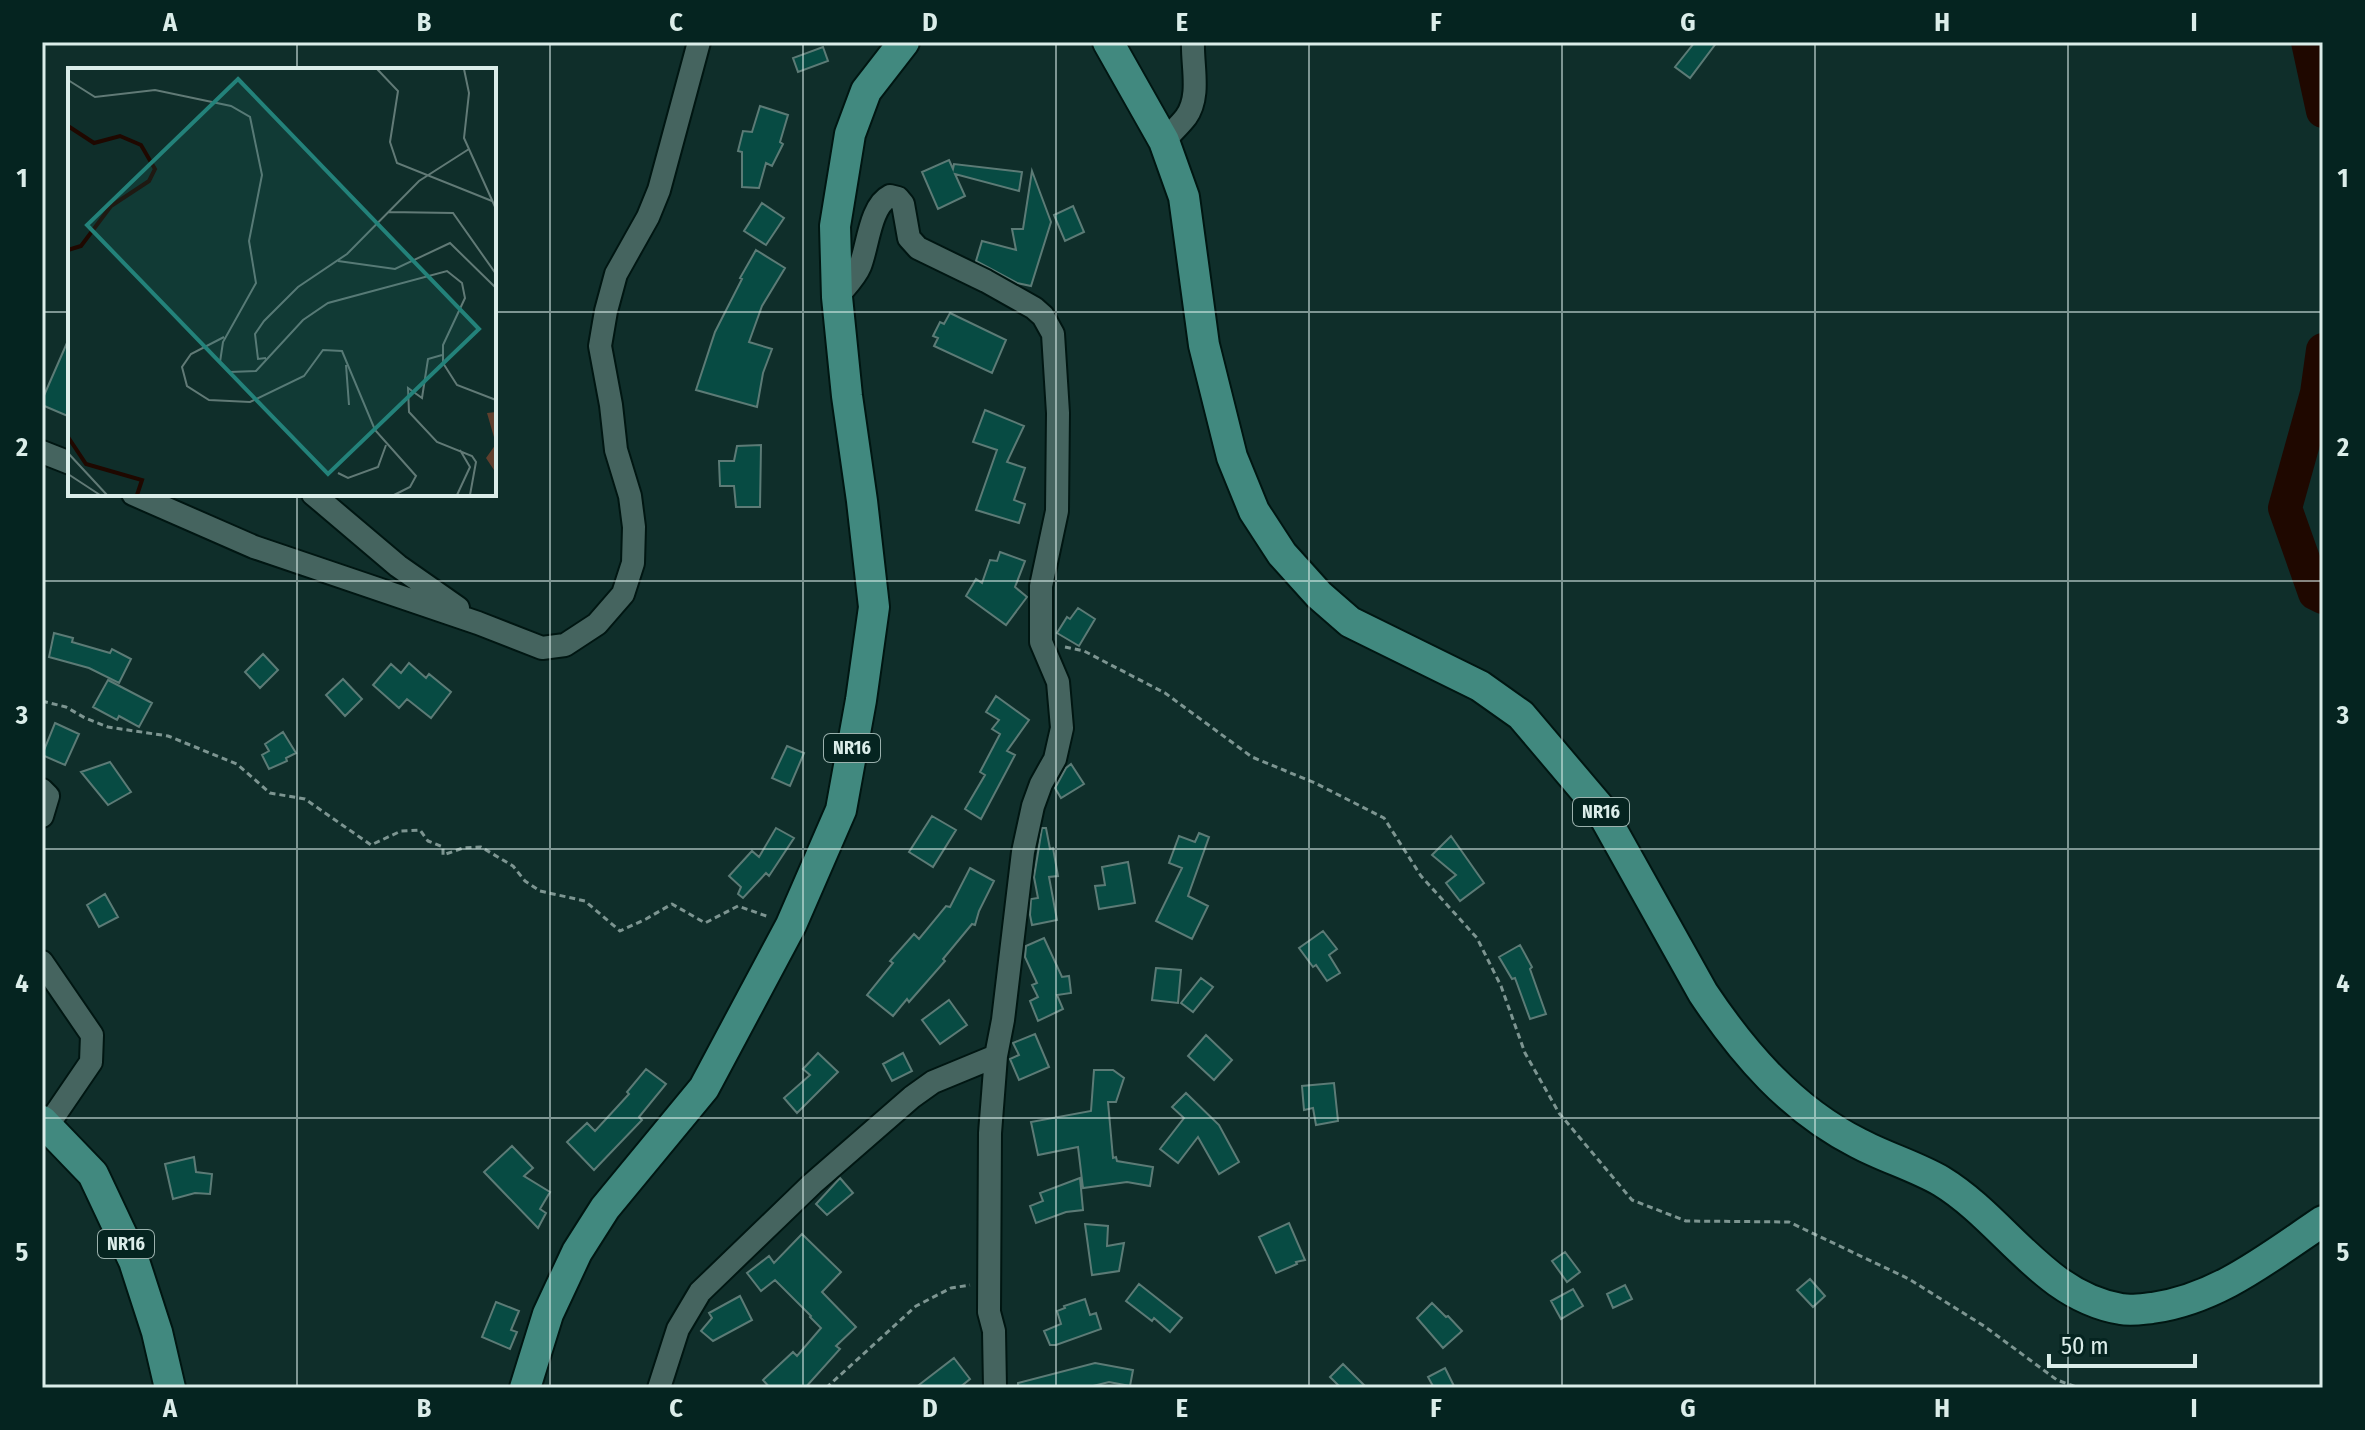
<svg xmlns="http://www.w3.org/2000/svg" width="2365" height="1430" font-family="'Fira Sans Condensed',sans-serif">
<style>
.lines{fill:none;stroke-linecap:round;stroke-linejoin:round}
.river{stroke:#1f0800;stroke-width:34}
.building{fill:#074b43;stroke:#5c7b76;stroke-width:2}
.minor-casing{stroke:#001612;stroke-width:26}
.major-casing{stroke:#001612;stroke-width:34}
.path{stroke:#7d9591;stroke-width:3;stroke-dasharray:6 4;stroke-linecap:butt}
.minor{stroke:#45645f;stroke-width:22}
.major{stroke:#41897f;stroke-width:30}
.grid{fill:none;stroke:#dbede9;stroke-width:2;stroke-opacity:0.55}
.labels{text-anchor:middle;stroke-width:8;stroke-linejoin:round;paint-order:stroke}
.shield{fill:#052420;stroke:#9bb1ad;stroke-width:2}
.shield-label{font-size:18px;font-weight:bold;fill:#dbede9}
.inset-river{fill:none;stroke:#1f0800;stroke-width:4}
.inset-road{fill:none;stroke:#617a76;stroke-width:2}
.view{fill:#23827a;fill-opacity:0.15;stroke:#23827a;stroke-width:4}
.inset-edge{fill:none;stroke:#dbede9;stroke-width:4}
.neatline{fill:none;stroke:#dbede9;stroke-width:3}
.grid-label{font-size:26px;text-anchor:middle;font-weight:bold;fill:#dbede9}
</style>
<rect width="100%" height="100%" fill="#0f2e2a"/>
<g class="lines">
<path class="river" d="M 2308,42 L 2323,111
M 2323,350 L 2317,393 L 2285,508 L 2315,593 L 2323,597"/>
</g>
<path class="building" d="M 1695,42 L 1717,42 L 1690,78 L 1675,67 Z
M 823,47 L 828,61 L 798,72 L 793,58 Z
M 760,106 L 788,115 L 780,142 L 783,144 L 772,166 L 766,163 L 759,188 L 742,187 L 742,152 L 738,151 L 743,131 L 752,132 Z
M 949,160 L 953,169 L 954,164 L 1022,172 L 1019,191 L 955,174 L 965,196 L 938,209 L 922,172 Z
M 1032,171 L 1051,222 L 1031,286 L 1017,283 L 976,261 L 982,241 L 1016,250 L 1012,229 L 1023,229 Z
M 762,203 L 784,218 L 766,245 L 744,231 Z
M 1073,206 L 1084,232 L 1065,241 L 1054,215 Z
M 756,250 L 785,268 L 762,306 L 749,342 L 772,349 L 763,373 L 757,407 L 696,390 L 715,332 L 742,279 L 740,278 Z
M 950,313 L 1006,340 L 992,373 L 934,346 L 938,338 L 933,336 L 940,322 L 944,324 Z
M 70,336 L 70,417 L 42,405 L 42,400 Z
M 985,410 L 1024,426 L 1007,462 L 1025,468 L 1014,500 L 1025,504 L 1019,523 L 976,510 L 997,450 L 973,442 Z
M 761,445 L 760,507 L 736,507 L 734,486 L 720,486 L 719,461 L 734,461 L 737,446 Z
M 1000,552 L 1025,561 L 1015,587 L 1027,597 L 1006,625 L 966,596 L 976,579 L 982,583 L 990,560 L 997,561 Z
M 1078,608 L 1095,619 L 1079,646 L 1057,633 L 1067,617 L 1070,619 Z
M 54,633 L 73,638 L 72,642 L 110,653 L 112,649 L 131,659 L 119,683 L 89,668 L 49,657 Z
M 263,654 L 278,670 L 260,688 L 245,672 Z
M 409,663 L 426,678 L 429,674 L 451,692 L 431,718 L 407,699 L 399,708 L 373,685 L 391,664 L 401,673 Z
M 343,679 L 362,699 L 345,716 L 326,695 Z
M 108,680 L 152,703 L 139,727 L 119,716 L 117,720 L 93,707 Z
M 996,696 L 1029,720 L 1007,751 L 1015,755 L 981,819 L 965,809 L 985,775 L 980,772 L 1000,734 L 992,729 L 999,720 L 986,712 Z
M 55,723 L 79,734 L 65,765 L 42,755 Z
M 283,732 L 296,753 L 286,758 L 287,761 L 269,769 L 262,755 L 269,751 L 265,744 Z
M 787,746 L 804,753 L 790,786 L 772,778 Z
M 110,762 L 131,792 L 108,805 L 81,772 Z
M 1071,764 L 1084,784 L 1061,798 L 1055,788 L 1066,768 Z
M 932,816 L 956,830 L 933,867 L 909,852 Z
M 776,828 L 794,838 L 769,876 L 766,873 L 743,898 L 738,894 L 741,887 L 729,876 L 752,851 L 759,857 Z
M 1042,828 L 1046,828 L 1050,849 L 1053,848 L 1058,876 L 1049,877 L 1057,920 L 1032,925 L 1030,915 L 1031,899 L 1038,898 L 1034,877 Z
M 1199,833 L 1209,837 L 1188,896 L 1208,906 L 1192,939 L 1156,921 L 1182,868 L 1169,863 L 1179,836 L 1195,842 Z
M 1451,836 L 1484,883 L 1460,901 L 1446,883 L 1456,875 L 1432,855 Z
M 1128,862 L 1135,903 L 1099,909 L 1095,886 L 1105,885 L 1102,867 Z
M 970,868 L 994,881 L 979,911 L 975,925 L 972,924 L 943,959 L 945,961 L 909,1002 L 907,999 L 893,1016 L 867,995 L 893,963 L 890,961 L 914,934 L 919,939 L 946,906 L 950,907 Z
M 105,894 L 118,917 L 99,927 L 87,905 Z
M 1323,931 L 1337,949 L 1329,955 L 1340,973 L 1327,981 L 1316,965 L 1313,967 L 1299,948 Z
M 1044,938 L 1062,977 L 1069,976 L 1071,993 L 1057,995 L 1063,1009 L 1038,1021 L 1030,1001 L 1038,997 L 1032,985 L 1037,983 L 1025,957 L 1026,946 Z
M 1520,945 L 1532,967 L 1530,969 L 1546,1014 L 1530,1019 L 1515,978 L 1512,979 L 1499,957 Z
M 1156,968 L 1181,970 L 1178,1003 L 1152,1000 Z
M 1201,978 L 1213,987 L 1193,1012 L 1181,1003 Z
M 949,1000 L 967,1025 L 940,1044 L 922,1020 Z
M 1035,1034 L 1049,1067 L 1019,1080 L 1010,1059 L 1019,1055 L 1013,1043 Z
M 1206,1035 L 1232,1060 L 1214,1080 L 1188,1056 Z
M 818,1053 L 838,1072 L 797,1113 L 784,1098 L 810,1075 L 803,1069 Z
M 903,1053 L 912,1071 L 892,1081 L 883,1064 Z
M 646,1069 L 666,1084 L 639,1117 L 642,1120 L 594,1170 L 567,1142 L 587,1123 L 595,1131 L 629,1094 L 627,1092 Z
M 1094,1070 L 1113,1070 L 1124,1078 L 1116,1102 L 1108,1102 L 1113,1158 L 1116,1157 L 1117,1161 L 1153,1167 L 1150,1186 L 1127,1182 L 1083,1188 L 1078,1147 L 1038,1155 L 1031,1122 L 1091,1111 Z
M 1334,1083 L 1338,1121 L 1316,1125 L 1313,1108 L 1304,1110 L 1302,1086 Z
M 1186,1093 L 1219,1125 L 1239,1162 L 1219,1174 L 1198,1137 L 1178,1163 L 1160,1149 L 1184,1118 L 1172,1107 Z
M 512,1146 L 533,1168 L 524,1176 L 550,1192 L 540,1209 L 546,1213 L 538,1228 L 484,1172 Z
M 194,1157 L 196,1172 L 212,1174 L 210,1194 L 195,1193 L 173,1199 L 165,1164 Z
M 840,1178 L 853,1193 L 827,1215 L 816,1204 Z
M 1080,1178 L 1083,1210 L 1066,1212 L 1036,1223 L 1030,1206 L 1043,1201 L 1040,1193 Z
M 1289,1223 L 1305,1260 L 1296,1262 L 1297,1264 L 1276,1273 L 1259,1237 Z
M 1085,1224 L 1108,1226 L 1107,1246 L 1124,1243 L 1119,1271 L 1092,1275 Z
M 802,1234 L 841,1272 L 822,1292 L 856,1327 L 836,1346 L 840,1349 L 805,1388 L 770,1388 L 763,1380 L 793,1352 L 797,1356 L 821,1328 L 810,1317 L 811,1316 L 775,1280 L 761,1291 L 747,1273 L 769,1256 L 774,1263 Z
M 1565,1252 L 1580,1272 L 1567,1282 L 1552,1261 Z
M 1810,1279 L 1825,1296 L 1813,1307 L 1797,1290 Z
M 1139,1284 L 1182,1318 L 1170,1332 L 1154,1318 L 1152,1321 L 1126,1301 Z
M 1625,1285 L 1632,1299 L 1613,1308 L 1607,1294 Z
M 1573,1289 L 1583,1306 L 1561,1319 L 1551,1301 Z
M 740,1296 L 752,1320 L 713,1341 L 701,1331 L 712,1318 L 709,1313 Z
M 1085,1299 L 1090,1315 L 1096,1313 L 1101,1329 L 1056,1345 L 1050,1345 L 1044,1331 L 1061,1324 L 1057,1311 L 1065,1308 L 1064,1306 Z
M 496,1302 L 519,1311 L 511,1330 L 517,1332 L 510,1349 L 482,1337 Z
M 1432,1303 L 1446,1317 L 1448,1316 L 1462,1331 L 1443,1348 L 1417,1318 Z
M 954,1358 L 970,1379 L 959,1388 L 915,1388 Z
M 1095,1363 L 1133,1370 L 1130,1386 L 1109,1382 L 1085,1388 L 1018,1388 L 1018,1383 Z
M 1343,1364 L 1367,1388 L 1341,1388 L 1330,1377 Z
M 1445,1368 L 1455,1388 L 1434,1388 L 1428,1377 Z"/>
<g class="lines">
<defs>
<path id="minor" d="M 1164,141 C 1171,133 1180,125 1186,117 C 1201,96 1192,66 1193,42
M 837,297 C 845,287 855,278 860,266 C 868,246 870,206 890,196 L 898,198 L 903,204 L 909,238 L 918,248 L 986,281 L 1034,308 L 1043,316 L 1053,334 L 1058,413 L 1057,511 L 1041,586 L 1041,642 L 1058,682 L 1062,728 L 1055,759 L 1041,784 L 1033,806 L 1023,852 L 1003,1020 L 996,1056 L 990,1133 L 989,1312 L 994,1331 L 995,1388
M 42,452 L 70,463
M 133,494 L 254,547 L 478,623 L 542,648 L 565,645 L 597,624 L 623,594 L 633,563 L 634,527 L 630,496 L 616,450 L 611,405 L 600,346 L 606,311 L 616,274 L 648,217 L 659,190 L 699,42
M 313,494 L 398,566 L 458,608
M 42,790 L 48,796 L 42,816
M 42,962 L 92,1035 L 91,1062 L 48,1125
M 659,1388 L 678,1329 L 700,1292 L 812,1184 L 912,1097 L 933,1082 L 996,1056"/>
<path id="major" d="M 1108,42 L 1164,141 L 1184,197 L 1204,345 L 1232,457 L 1254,511 L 1282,554 L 1319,595 L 1350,622 L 1480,686 L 1521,715 L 1599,807 L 1703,993 C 1743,1053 1792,1110 1858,1143 C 1884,1157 1915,1166 1941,1181 C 2005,1220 2043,1296 2121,1309 C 2131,1311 2142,1309 2152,1308 C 2218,1299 2269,1257 2323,1221
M 42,1121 L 93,1174 L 134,1261 L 157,1332 L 170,1388
M 525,1388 L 548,1314 L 577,1252 L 605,1208 L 704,1088 L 791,925 L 841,810 L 861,700 L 874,607 L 862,501 L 847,396 L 837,297 L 835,226 L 850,134 L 866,91 L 904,42"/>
</defs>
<use href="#minor" class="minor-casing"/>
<use href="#major" class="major-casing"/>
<path class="path" d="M 1065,647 L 1084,651 L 1165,693 L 1252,757 L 1315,783 L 1384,818 L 1421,876 L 1477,938 L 1501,986 L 1525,1053 L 1559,1113 L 1632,1200 L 1686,1221 L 1789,1222 L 1909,1279 L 1984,1326 L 2057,1380 L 2079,1388
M 42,701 L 66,707 L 85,718 L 108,727 L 168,736 L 237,764 L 270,793 L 305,799 L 371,845 L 401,831 L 420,830 L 428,841 L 443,847 L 443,855 L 463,848 L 481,847 L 513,866 L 525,881 L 540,891 L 585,901 L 620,931 L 646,919 L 672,904 L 705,923 L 738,906 L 769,917
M 826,1388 L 916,1306 L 951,1288 L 970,1285"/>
<use href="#minor" class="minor"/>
<use href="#major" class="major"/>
</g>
<path class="grid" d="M 297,42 L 297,70M 550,42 L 550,1388M 803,42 L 803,1388M 1056,42 L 1056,1388M 1309,42 L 1309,1388M 1562,42 L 1562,1388M 1815,42 L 1815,1388M 2068,42 L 2068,1388M 42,312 L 70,312M 494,312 L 2323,312M 297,494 L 297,1388M 42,581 L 2323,581M 42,849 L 2323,849M 42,1118 L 2323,1118"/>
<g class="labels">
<g class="shield">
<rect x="824" y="734" width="56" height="28" rx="6"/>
<rect x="1573" y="798" width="56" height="28" rx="6"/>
<rect x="98" y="1230" width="56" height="28" rx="6"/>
</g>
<g class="shield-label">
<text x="852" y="754">NR16</text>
<text x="1601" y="818">NR16</text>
<text x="126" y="1250">NR16</text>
</g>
</g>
<g transform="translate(68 68)">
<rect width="428" height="428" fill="#0f2e2a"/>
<path d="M 428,344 L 428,405 L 418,390 L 428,376 L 419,345 Z" fill="#603f2d"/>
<path class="inset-river" d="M 0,58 L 26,75 L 52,68 L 73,77 L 87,101 L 81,113 L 43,138 L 13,178 L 0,182M 0,369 L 18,396 L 74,412 L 69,427"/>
<path class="inset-road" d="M 309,1 L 330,23 L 322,74 L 329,95 L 424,133M 396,1 L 401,25 L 396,70 L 428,141M 0,12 L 27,29 L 87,22 L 163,38 L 182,49 L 194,107 L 181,173 L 188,215 L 155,274 L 152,294 L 162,304 L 188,303 L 235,252 L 260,235 L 379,203 L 394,215 L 397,230 L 375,277 L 375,295 L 389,317 L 428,332M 320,144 L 385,145 L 428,206M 270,193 L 327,201 L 382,175 L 428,220M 156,269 L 123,286 L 114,299 L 119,318 L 141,332 L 182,334 L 236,308 L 255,282 L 274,283 L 307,362 L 348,408 L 342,419 L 326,427M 374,287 L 360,291 L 354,330 L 340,320 L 341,344 L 369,374 L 404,388 L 408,394 L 402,427M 198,290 L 190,291 L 187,266 L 196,253 L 230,219 L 279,186 L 351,113 L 401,81M 278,297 L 281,337M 0,385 L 39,427M 270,405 L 280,410 L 310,399 L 318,377M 0,406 L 32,427M 389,427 L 402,399 L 392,382"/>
<path class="view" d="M 170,11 L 411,261 L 260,406 L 19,157 Z"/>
<rect width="428" height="428" class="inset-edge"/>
</g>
<rect width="2365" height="1430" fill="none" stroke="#052420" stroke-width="88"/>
<path d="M2049 1354v12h146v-12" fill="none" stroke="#dbede9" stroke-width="4"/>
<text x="2061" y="1354" font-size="24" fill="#dbede9" stroke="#052420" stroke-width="6" paint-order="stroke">50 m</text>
<rect x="44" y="44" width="2277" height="1342" class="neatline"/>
<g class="grid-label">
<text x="170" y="31">A</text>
<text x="424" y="31">B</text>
<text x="676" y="31">C</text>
<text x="930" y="31">D</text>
<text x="1182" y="31">E</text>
<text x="1436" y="31">F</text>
<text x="1688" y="31">G</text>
<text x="1942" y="31">H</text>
<text x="2194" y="31">I</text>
<text x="22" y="187">1</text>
<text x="2343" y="187">1</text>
<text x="22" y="456">2</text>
<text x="2343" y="456">2</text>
<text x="22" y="724">3</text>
<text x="2343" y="724">3</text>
<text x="22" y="992">4</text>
<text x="2343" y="992">4</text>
<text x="22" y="1261">5</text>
<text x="2343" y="1261">5</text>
<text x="170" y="1417">A</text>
<text x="424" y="1417">B</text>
<text x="676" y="1417">C</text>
<text x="930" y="1417">D</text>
<text x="1182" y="1417">E</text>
<text x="1436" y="1417">F</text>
<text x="1688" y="1417">G</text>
<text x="1942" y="1417">H</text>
<text x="2194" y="1417">I</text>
</g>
</svg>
